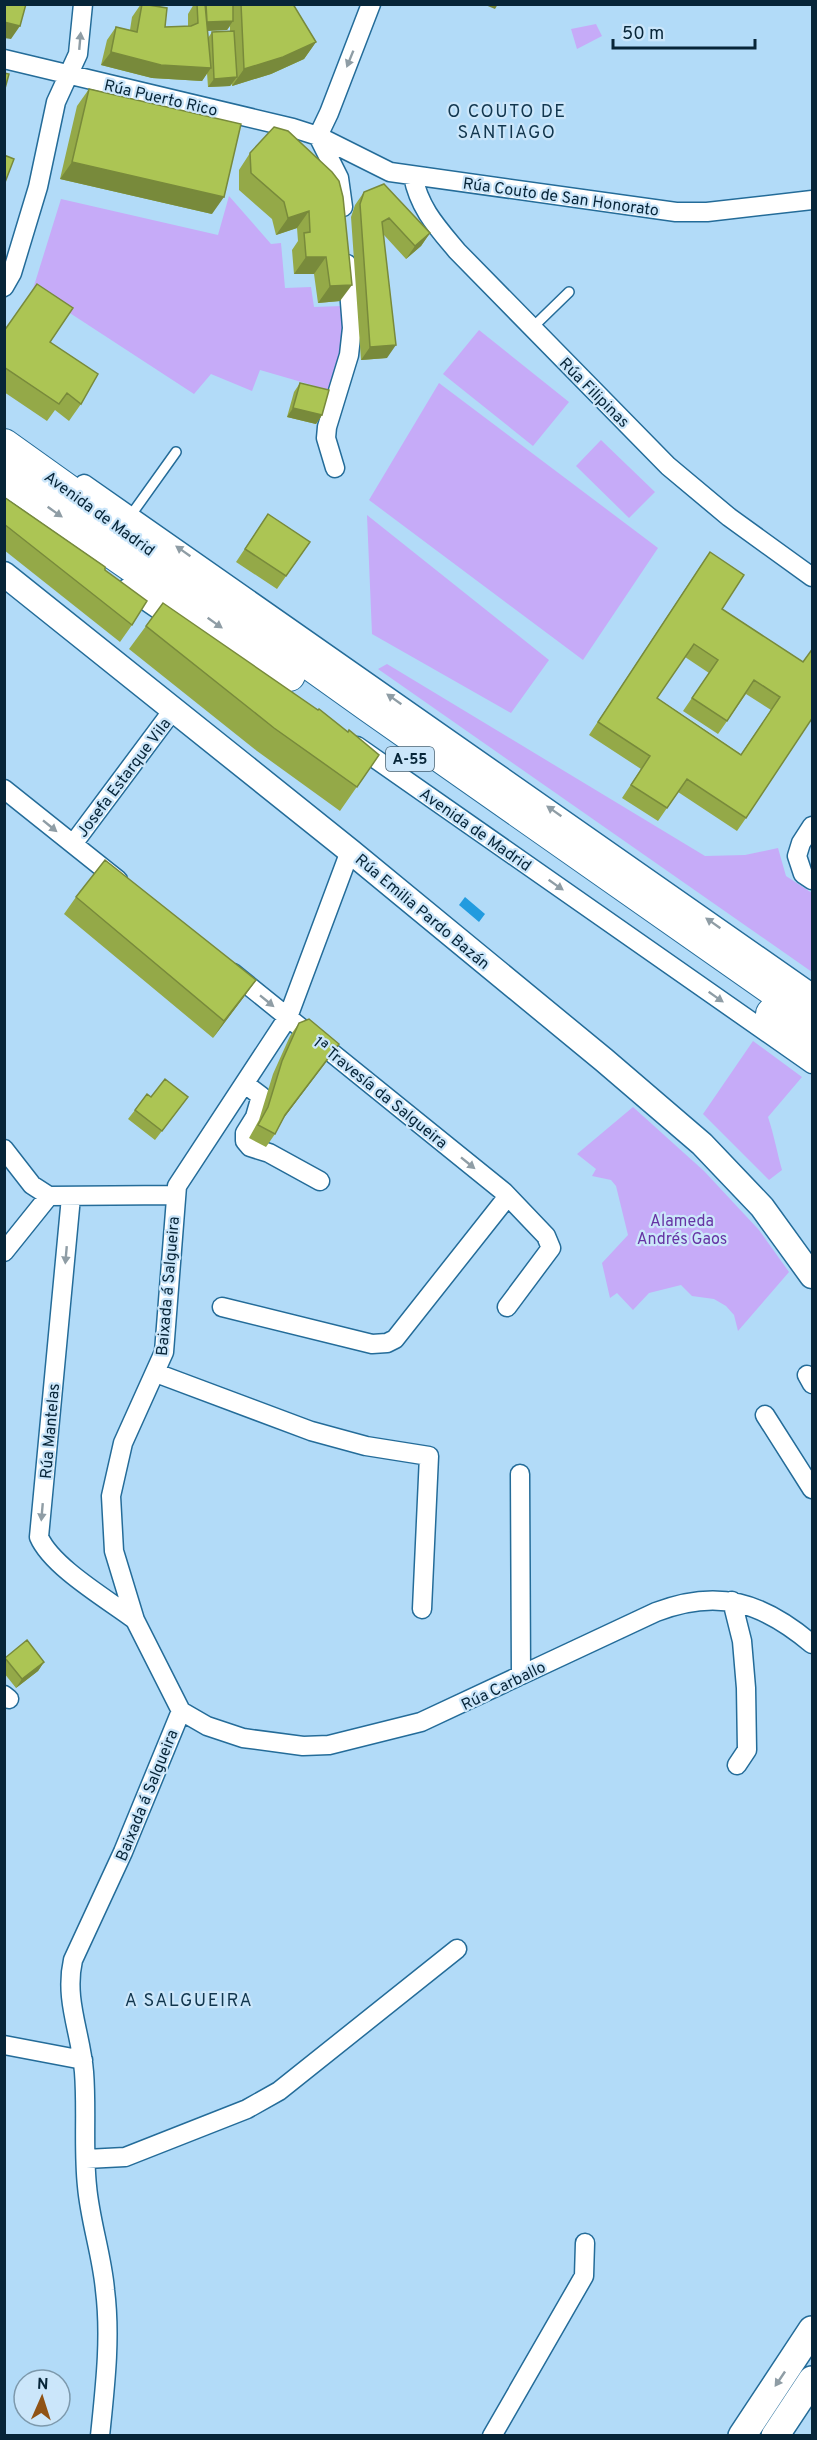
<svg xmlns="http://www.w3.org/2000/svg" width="817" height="2440" font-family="Overpass,sans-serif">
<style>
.green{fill:#c6abf8}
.water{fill:#229bdf}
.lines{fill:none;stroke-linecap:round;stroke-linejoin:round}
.lane-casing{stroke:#246c99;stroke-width:12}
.street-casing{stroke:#246c99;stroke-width:21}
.secondary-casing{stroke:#246c99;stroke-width:27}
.primary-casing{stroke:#246c99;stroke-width:30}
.highway-casing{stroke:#246c99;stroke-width:34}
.lane{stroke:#fff;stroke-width:9}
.street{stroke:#fff;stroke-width:18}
.secondary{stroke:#fff;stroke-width:24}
.primary{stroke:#fff;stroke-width:27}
.highway{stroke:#fff;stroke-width:32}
.wall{fill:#94a948;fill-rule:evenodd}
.shaded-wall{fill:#788a3b}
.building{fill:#acc554;stroke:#788a3b;stroke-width:1.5;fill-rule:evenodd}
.oneway{fill:#8f9da5}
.labels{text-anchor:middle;stroke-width:4.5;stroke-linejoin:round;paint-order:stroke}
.shield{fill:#cbe6fa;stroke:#425f72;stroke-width:1.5}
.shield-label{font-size:15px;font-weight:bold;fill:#072538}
.street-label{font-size:16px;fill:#072538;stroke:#cbe6fa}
.park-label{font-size:16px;fill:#6634a4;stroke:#cbe6fa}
.neighbourhood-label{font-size:18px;letter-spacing:1.5px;fill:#11364e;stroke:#cbe6fa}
</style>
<rect width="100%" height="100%" fill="#b2dbf8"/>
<path class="green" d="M 596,24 L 602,36 L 577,49 L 571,29 Z
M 229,196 L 271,244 L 281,243 L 285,288 L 311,287 L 314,307 L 342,306 C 346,337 339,361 329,390 L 260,370 L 252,391 L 211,374 L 194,394 L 33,289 L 61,199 L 218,235 Z
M 479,330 L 569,402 L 533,446 L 443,374 Z
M 439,383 L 658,548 L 583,660 L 369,500 Z
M 601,440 L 655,492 L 629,518 L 576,466 Z
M 367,515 L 549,660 L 511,713 L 372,634 Z
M 387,664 L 705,856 L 745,855 L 778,848 L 786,876 L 812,893 L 812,972 L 378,669 Z
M 753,1041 L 802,1077 L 768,1117 C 774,1135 777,1152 782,1170 L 769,1180 L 703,1114 Z
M 633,1107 L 704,1171 L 759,1230 L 789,1272 L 738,1331 L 734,1315 L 726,1306 L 714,1299 L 692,1296 L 681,1285 L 649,1293 L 633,1310 L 617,1293 L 610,1298 L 602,1263 L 628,1235 L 616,1186 L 611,1180 L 592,1176 L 596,1169 L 577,1154 Z"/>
<path class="water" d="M 465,897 L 485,914 L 479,922 L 459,905 Z"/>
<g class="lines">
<defs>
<path id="lane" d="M 532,328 L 569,292
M 131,515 L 176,452"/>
<path id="street" d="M 4,59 L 293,128 L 318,136 L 390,172 L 676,212 L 707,212 L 812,200
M 318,136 L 339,178 L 343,207
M 318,136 L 329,113 L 371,4
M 413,176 C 419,208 437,227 457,251 L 668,466 L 729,517 L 812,577
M 4,287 L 12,273 L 38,187 L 56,102 L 78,54 L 83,4
M 335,468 L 326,438 L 327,427 L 349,355 L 352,328 L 347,264
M 84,484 L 812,993
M 127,588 L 178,623
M 357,746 L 812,1064
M 4,789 L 118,880
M 812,826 L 801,843 L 797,856 L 803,874 L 812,880
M 73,844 L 173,710
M 350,851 L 288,1017 L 177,1186 L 164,1352 L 123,1443 L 111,1496 L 114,1551 L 135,1620 L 181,1711 L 207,1726 L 243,1738 L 303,1746 L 329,1745 L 421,1722 L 656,1612 C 718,1588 762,1602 812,1644
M 233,973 L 504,1192 L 546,1236 L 551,1248 L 507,1307
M 245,1084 L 261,1096 L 255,1117 L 245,1133 L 245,1141 L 250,1147 L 269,1153 L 320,1181
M 4,1149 L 32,1185 L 49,1196
M 49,1196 L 176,1195
M 71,1197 L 39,1537 C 52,1567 107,1599 135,1620
M 4,1252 L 49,1196
M 222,1307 L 372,1344 L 387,1343 L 395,1339 L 508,1196
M 156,1373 L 311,1431 L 366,1446 L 429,1456 L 422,1609
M 807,1375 L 812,1384
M 765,1415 L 812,1489
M 520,1474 L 521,1675
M 732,1601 L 742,1641 L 746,1688 L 747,1750 L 737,1765
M 4,1695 L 9,1699
M 4,2045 L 83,2060
M 86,2159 L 125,2157 L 247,2109 L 279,2091 L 457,1949
M 100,2436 C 105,2387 111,2338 105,2290 C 102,2255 90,2221 87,2186 C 83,2148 87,2110 84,2072 C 81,2033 64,2000 73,1960 L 123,1852 L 181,1711
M 492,2436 L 584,2276 L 585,2243"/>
<path id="secondary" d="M 4,574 L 350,851 L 604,1060 L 702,1144 L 762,1207 L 812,1276"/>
<path id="primary" d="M 742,2436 L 812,2330
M 775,2436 L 812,2380"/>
<path id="highway" d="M 4,445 L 369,706 L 812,1017
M 4,477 L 289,675
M 772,1014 L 812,1042"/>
</defs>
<use href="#lane" class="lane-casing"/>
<use href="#street" class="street-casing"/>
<use href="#secondary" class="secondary-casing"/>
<use href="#primary" class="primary-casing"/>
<use href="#highway" class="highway-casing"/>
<use href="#lane" class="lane"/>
<use href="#street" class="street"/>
<use href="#secondary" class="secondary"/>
<use href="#primary" class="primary"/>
<use href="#highway" class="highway"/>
</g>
<path class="wall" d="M 141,4 L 165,27 L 188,26 L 188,14 L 194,4 L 293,4 L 316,42 L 304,59 L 271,74 L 232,86 L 232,84 L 230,86 L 208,87 L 207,73 L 202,81 L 152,78 L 101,65 L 107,40 L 116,27 L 130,30 L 132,17 ZM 230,26 L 230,31 L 212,32 L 208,38 L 208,31 L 227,30 Z
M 89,89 L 212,214 L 60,179 L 77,106 Z
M 288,131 L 340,301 L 318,303 L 314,274 L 294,274 L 292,250 L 298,241 L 297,228 L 276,235 L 272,219 L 239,190 L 239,170 L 250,153 Z
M 364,192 L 430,233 L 421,246 L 406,259 L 384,235 L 387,358 L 361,360 L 351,217 L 355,205 Z
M 4,331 L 50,342 L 81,404 L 69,421 L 55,410 L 47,421 L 4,392 Z
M 300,383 L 322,415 L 316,424 L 287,417 L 294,392 Z
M 4,497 L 105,570 L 132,625 L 120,642 L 4,550 Z
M 268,514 L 310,542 L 277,589 L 236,562 Z
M 701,565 L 722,609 L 803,662 L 746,818 L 737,831 L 678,792 L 658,821 L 622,798 L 641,769 L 589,735 ZM 685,657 L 709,673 L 683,711 L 718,734 L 746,694 L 771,710 L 741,754 L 657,698 Z
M 146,626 L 379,755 L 340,811 L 257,751 L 129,649 Z
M 76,897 L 256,980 L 213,1038 L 64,914 Z
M 299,1023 L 339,1044 L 283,1119 L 275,1134 L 266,1147 L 249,1138 L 259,1120 L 273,1074 L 290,1036 Z
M 151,1097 L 182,1105 L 155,1140 L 128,1119 L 135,1110 Z
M 5,1658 L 44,1662 L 38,1671 L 16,1688 L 4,1673 Z"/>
<path class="shaded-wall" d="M 483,4 L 498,4 L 495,9 Z
M 233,21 L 227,30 L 201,31 L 207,22 Z
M 4,22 L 20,26 L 11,39 L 4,38 Z
M 316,42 L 304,59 L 271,74 L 232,86 L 244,69 Z
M 111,52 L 211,68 L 202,81 L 152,78 L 101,65 Z
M 237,77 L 230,86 L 208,87 L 214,79 Z
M 72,162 L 224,197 L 212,214 L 60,179 Z
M 309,211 L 297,228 L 276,235 L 288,218 Z
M 430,233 L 421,246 L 406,259 L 415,246 Z
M 306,257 L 326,257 L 314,274 L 294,274 Z
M 352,285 L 340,301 L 318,303 L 330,286 Z
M 396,345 L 387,358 L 361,360 L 370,347 Z
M 293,408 L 322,415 L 316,424 L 287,417 Z
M 256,980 L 244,997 L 213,1038 L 224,1021 Z
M 339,1044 L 330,1057 L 276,1128 L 285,1115 Z
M 44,1662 L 38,1671 L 16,1688 L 22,1679 Z"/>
<path class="building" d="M 4,4 L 26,4 L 20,26 L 4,22 Z
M 142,4 L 167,8 L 165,27 L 191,26 L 198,23 L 197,4 L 205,4 L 211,68 L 161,65 L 111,52 L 116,27 L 137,32 Z
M 206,4 L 233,4 L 233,21 L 207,22 Z
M 241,4 L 293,4 L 316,42 L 283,57 L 244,69 Z
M 234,31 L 237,77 L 214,79 L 212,32 Z
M 4,73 L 9,74 L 4,92 Z
M 89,89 L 241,124 L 224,197 L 72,162 Z
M 274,127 L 288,131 L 332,172 L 339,181 L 343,197 L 352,285 L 330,286 L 326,257 L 306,257 L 304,233 L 310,232 L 309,211 L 288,218 L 284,202 L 251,173 L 250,153 Z
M 4,155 L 14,159 L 4,185 Z
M 384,184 L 430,233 L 415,246 L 389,218 L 382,222 L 396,345 L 370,347 L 360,204 L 364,192 Z
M 37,284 L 73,308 L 50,342 L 98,374 L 81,404 L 67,393 L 59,404 L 4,367 L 4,331 Z
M 300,383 L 329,390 L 322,415 L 293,408 Z
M 4,497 L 105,567 L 105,570 L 147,601 L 132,625 L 4,524 Z
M 268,514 L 310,542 L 286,576 L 245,549 Z
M 710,552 L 744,575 L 722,609 L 803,662 L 813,648 L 813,717 L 746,818 L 687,779 L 667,808 L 631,785 L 650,756 L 598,722 ZM 694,644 L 718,660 L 692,698 L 727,721 L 754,680 L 780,697 L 741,755 L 657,698 Z
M 163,603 L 318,710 L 319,709 L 348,732 L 349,730 L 379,755 L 357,787 L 274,728 L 146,626 Z
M 105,860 L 256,980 L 224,1021 L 76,897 Z
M 309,1019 L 339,1044 L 285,1115 L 275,1134 L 258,1125 L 268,1107 L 282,1061 L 299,1023 Z
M 165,1079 L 188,1097 L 162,1131 L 135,1110 L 147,1094 L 151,1097 Z
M 27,1640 L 44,1662 L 22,1679 L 5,1658 Z"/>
<defs><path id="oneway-solid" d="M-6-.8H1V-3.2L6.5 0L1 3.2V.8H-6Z" transform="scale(1.5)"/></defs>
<g class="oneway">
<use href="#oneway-solid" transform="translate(80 41) rotate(-85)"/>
<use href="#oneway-solid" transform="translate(350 59) rotate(112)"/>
<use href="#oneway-solid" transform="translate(55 512) rotate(35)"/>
<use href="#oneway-solid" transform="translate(183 551) rotate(-145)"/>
<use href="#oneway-solid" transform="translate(215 623) rotate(35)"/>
<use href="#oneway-solid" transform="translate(394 699) rotate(-145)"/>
<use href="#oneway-solid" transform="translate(554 811) rotate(-145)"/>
<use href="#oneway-solid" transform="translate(50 826) rotate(39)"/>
<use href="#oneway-solid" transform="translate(556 885) rotate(35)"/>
<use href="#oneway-solid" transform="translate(713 923) rotate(-145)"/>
<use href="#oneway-solid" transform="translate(716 997) rotate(35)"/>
<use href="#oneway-solid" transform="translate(267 1001) rotate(39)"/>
<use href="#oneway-solid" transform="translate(468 1163) rotate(39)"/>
<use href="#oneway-solid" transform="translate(66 1255) rotate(95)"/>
<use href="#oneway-solid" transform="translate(42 1512) rotate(95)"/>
<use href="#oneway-solid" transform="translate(780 2379) rotate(124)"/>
</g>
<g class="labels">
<rect class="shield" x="386" y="747" width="48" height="24" rx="4.5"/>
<g class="shield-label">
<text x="410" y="764">A-55</text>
</g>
<g class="street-label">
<text transform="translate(161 97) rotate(13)" y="6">Rúa Puerto Rico</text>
<text transform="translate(561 196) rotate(8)" y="6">Rúa Couto de San Honorato</text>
<text transform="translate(595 392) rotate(45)" y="6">Rúa Filipinas</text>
<text transform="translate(100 513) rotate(36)" y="6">Avenida de Madrid</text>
<text transform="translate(123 777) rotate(-53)" y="6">Josefa Estarque Vila</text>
<text transform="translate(476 829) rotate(35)" y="6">Avenida de Madrid</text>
<text transform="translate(423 911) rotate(40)" y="6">Rúa Emilia Pardo Bazán</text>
<text transform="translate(381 1092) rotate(39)" y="6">1ª Travesía da Salgueira</text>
<text transform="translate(167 1286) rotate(-85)" y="6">Baixada á Salgueira</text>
<text transform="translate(49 1431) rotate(-85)" y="6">Rúa Mantelas</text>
<text transform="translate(503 1685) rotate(-26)" y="6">Rúa Carballo</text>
<text transform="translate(146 1795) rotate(-68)" y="6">Baixada á Salgueira</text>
</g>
<g class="park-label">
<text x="682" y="1226">Alameda<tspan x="682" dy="18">Andrés Gaos</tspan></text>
</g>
<g class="neighbourhood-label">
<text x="507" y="117">O COUTO DE<tspan x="507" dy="21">SANTIAGO</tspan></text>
<text x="189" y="2006">A SALGUEIRA</text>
</g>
</g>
<rect width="817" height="2440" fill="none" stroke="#072538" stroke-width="12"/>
<g transform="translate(42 2398) rotate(3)"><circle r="28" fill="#cbe6fa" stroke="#7d99ac" stroke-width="1.5"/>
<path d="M0-4.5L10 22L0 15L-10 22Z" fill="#905315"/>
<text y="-9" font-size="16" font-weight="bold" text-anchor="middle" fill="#072538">N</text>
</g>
<path d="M613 39v9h142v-9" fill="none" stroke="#072538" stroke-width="3"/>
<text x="622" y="39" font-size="18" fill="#072538" stroke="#cbe6fa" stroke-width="4.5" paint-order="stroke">50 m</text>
</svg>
